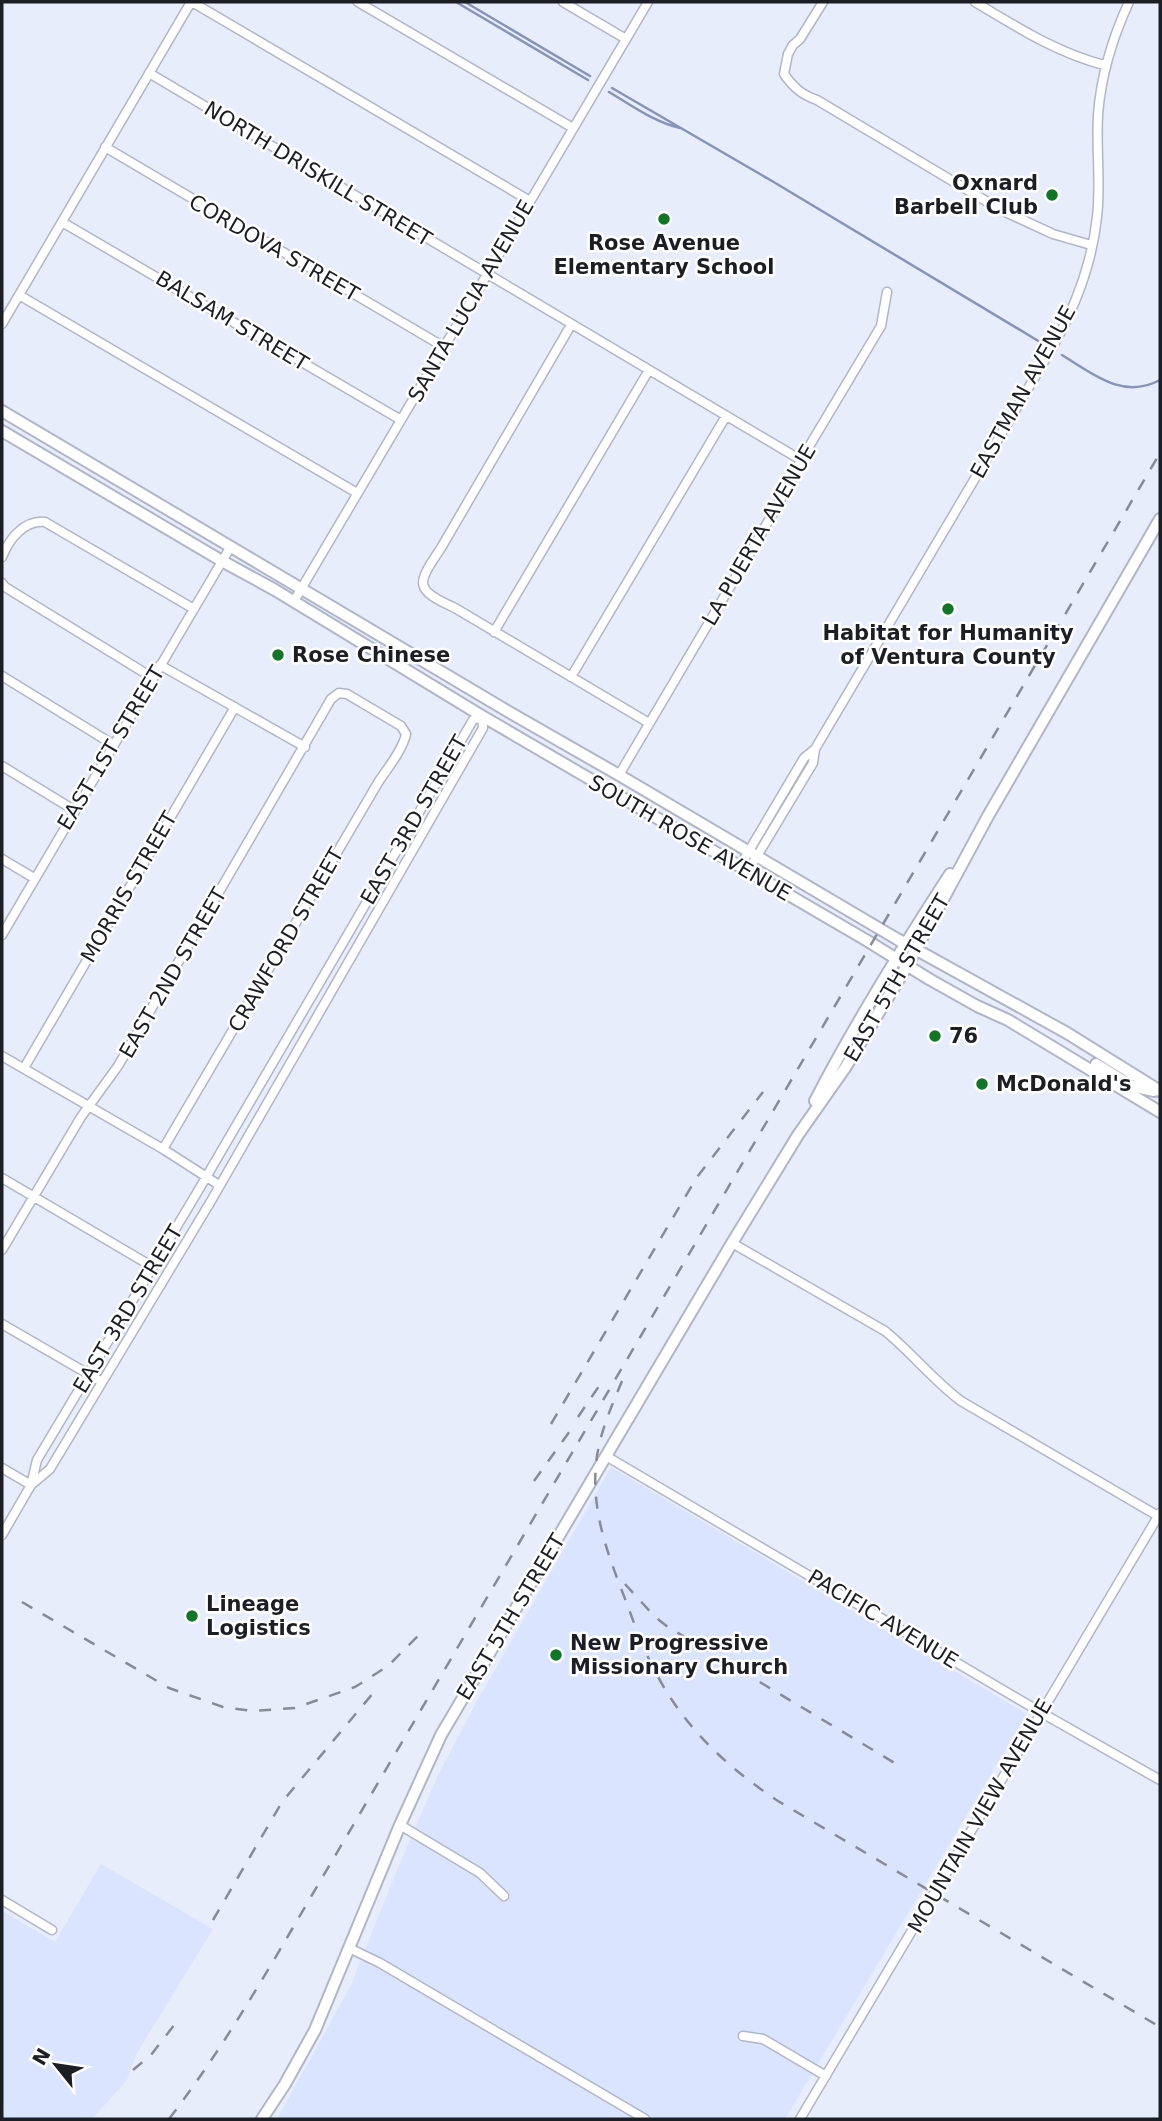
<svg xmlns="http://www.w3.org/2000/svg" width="1162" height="2121" font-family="'DejaVu Sans',sans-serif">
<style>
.built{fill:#dbe4fe}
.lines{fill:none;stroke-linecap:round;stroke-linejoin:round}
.stream{stroke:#8793b7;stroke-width:2.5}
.minor-casing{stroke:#b0b6c8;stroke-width:11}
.major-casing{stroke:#b0b6c8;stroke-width:14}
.minor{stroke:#fff;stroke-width:8}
.major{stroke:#fff;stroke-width:10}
.rail{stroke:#878b96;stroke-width:2.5;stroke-dasharray:12 12;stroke-linecap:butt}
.poi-dot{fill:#127627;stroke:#fff;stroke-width:2.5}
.labels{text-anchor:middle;stroke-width:5;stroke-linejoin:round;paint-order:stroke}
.street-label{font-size:21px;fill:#1c1e25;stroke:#fff}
.poi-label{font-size:21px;font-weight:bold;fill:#1c1e25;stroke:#fff;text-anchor:start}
</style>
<rect width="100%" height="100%" fill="#e7edfb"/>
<path class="built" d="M 611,1467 L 1027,1714 L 785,2119 L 277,2119 L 350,1987 L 395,1875 L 438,1775 L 478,1699 Z
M 101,1864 L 213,1929 L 137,2053 L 127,2080 L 92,2119 L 2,2119 L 2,1911 L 55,1942 Z"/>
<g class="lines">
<path class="stream" d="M 456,2 L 588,80
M 465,2 L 590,76
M 612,88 L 772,181 L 1040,342
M 609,92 C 631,105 654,122 680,128
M 1062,355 C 1093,374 1123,400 1160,380"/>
<defs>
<path id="minor" d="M 192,2 L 530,201
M 358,2 L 573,128
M 563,2 L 626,39
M 823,2 L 800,39 L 793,45 L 788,54 L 784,74 C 793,87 802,95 817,100 L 1001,210 L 1053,234 L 1091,245
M 975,2 C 1017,27 1057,53 1104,65
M 149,73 L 801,460
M 105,147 L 444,347
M 62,222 L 401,420
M 19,295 L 357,493
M 2,324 L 191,2
M 571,325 L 441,548 C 417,584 413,589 455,608 L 649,723
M 2,557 C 9,539 24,520 45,522 L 194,609
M 2,583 L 5,587 L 153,678
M 294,601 L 648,2
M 494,632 L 649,370
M 160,665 L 305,747
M 2,676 L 114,745
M 571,677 L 726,416
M 2,766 L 74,810
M 619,775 L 757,541 L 790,483 L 801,460 L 881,326 L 887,292
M 2,859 L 34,878
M 740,866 L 804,758 L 815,749
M 748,871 L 813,763 L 815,749 L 1052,348 C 1075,308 1092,263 1097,217 C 1101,183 1096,149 1098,115 C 1101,74 1112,39 1129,2
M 2,935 L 231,546
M 2,1056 L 163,1149 L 219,1185
M 24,1068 L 235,707
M 2,1178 L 153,1267
M 732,1243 L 885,1331 C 912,1353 933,1380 961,1401 L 1158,1516
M 2,1250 L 81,1117 L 118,1066 L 331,699 L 339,693 L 347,694 L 401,726 L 406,734 C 403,749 388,768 379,781 L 163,1149
M 2,1324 L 102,1382
M 606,1456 L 1042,1713 L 1160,1780
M 2,1468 L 31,1485
M 31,1485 L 50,1469 L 211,1201 L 483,728 L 482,716
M 2,1535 L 31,1485 L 37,1460 L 198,1191 L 473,720 L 482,716
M 400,1825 L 480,1873 L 504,1896
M 2,1900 L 52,1930
M 349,1948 L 380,1963 L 645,2119
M 743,2036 L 763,2039 L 826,2076
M 800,2119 L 1160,1513"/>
<path id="major" d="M 2,411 L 509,712 L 619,775 L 897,939 L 1067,1033 L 1160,1091
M 2,431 L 222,561 L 275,590 L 482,716 L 866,940 L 929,979 L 977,1006 L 1008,1020 L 1160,1112
M 1096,1064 L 1132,1086 L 1154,1091
M 815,1101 C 855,1023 902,948 950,874
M 262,2119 L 285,2084 L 315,2030 L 400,1825 L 441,1735 L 732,1243 L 798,1135 L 845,1068 L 907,966 L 988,816 L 1160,519"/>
</defs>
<use href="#minor" class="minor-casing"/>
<use href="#major" class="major-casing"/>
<use href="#minor" class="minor"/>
<use href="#major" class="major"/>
<path class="rail" d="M 622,1381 C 612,1405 601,1430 597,1456 C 590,1504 605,1547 622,1591 C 633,1619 642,1648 657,1675 C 685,1728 728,1768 778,1801 L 1160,2027
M 578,1417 L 599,1386
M 551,1424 L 697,1177 L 763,1092
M 534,1481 L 575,1424
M 625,1584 L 655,1617 L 668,1627 L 898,1765
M 22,1602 L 169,1688 L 223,1707 L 252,1711 L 295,1708 L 355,1687 L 388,1666 L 420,1634
M 213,1920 L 282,1802 L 374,1692
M 133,2070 L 151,2055 L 175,2024
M 169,2119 C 232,2037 282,1945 335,1856 L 1160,453"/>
</g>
<g class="poi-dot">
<circle cx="1052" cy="195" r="7"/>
<circle cx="664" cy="219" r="7"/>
<circle cx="948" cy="609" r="7"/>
<circle cx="278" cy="655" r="7"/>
<circle cx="935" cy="1036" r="7"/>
<circle cx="982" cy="1084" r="7"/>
<circle cx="192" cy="1616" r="7"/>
<circle cx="556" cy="1655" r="7"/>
</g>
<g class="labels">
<g class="street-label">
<text transform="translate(318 174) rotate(31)" y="7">NORTH DRISKILL STREET</text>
<text transform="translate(274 248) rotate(30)" y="7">CORDOVA STREET</text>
<text transform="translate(471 301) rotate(-60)" y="7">SANTA LUCIA AVENUE</text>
<text transform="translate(232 321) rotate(31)" y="7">BALSAM STREET</text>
<text transform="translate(1023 392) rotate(-61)" y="7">EASTMAN AVENUE</text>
<text transform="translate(759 535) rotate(-60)" y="7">LA PUERTA AVENUE</text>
<text transform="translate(111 748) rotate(-59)" y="7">EAST 1ST STREET</text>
<text transform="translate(414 820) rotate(-60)" y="7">EAST 3RD STREET</text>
<text transform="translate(690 838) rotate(30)" y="7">SOUTH ROSE AVENUE</text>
<text transform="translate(129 887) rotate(-60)" y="7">MORRIS STREET</text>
<text transform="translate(286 940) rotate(-60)" y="7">CRAWFORD STREET</text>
<text transform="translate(173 973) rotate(-60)" y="7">EAST 2ND STREET</text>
<text transform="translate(897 978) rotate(-60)" y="7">EAST 5TH STREET</text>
<text transform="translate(128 1309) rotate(-59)" y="7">EAST 3RD STREET</text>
<text transform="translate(511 1617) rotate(-59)" y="7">EAST 5TH STREET</text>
<text transform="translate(883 1619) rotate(31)" y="7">PACIFIC AVENUE</text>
<text transform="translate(980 1816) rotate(-60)" y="7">MOUNTAIN VIEW AVENUE</text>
</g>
<g class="poi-label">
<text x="1038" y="190" text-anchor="end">Oxnard<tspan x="1038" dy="24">Barbell Club</tspan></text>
<text x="664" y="250" text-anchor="middle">Rose Avenue<tspan x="664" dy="24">Elementary School</tspan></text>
<text x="948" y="640" text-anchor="middle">Habitat for Humanity<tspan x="948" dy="24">of Ventura County</tspan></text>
<text x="292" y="662">Rose Chinese</text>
<text x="949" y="1043">76</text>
<text x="996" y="1091">McDonald's</text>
<text x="206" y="1611">Lineage<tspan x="206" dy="24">Logistics</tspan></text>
<text x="570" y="1650">New Progressive<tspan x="570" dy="24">Missionary Church</tspan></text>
</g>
</g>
<rect width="1162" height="2121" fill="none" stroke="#1c1e25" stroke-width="7"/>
<g transform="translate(56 2065) rotate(300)" stroke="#ffffff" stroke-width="5" paint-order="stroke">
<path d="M0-5L12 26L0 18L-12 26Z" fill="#1c1e25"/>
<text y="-10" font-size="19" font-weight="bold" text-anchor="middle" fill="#1c1e25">N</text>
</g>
</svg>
